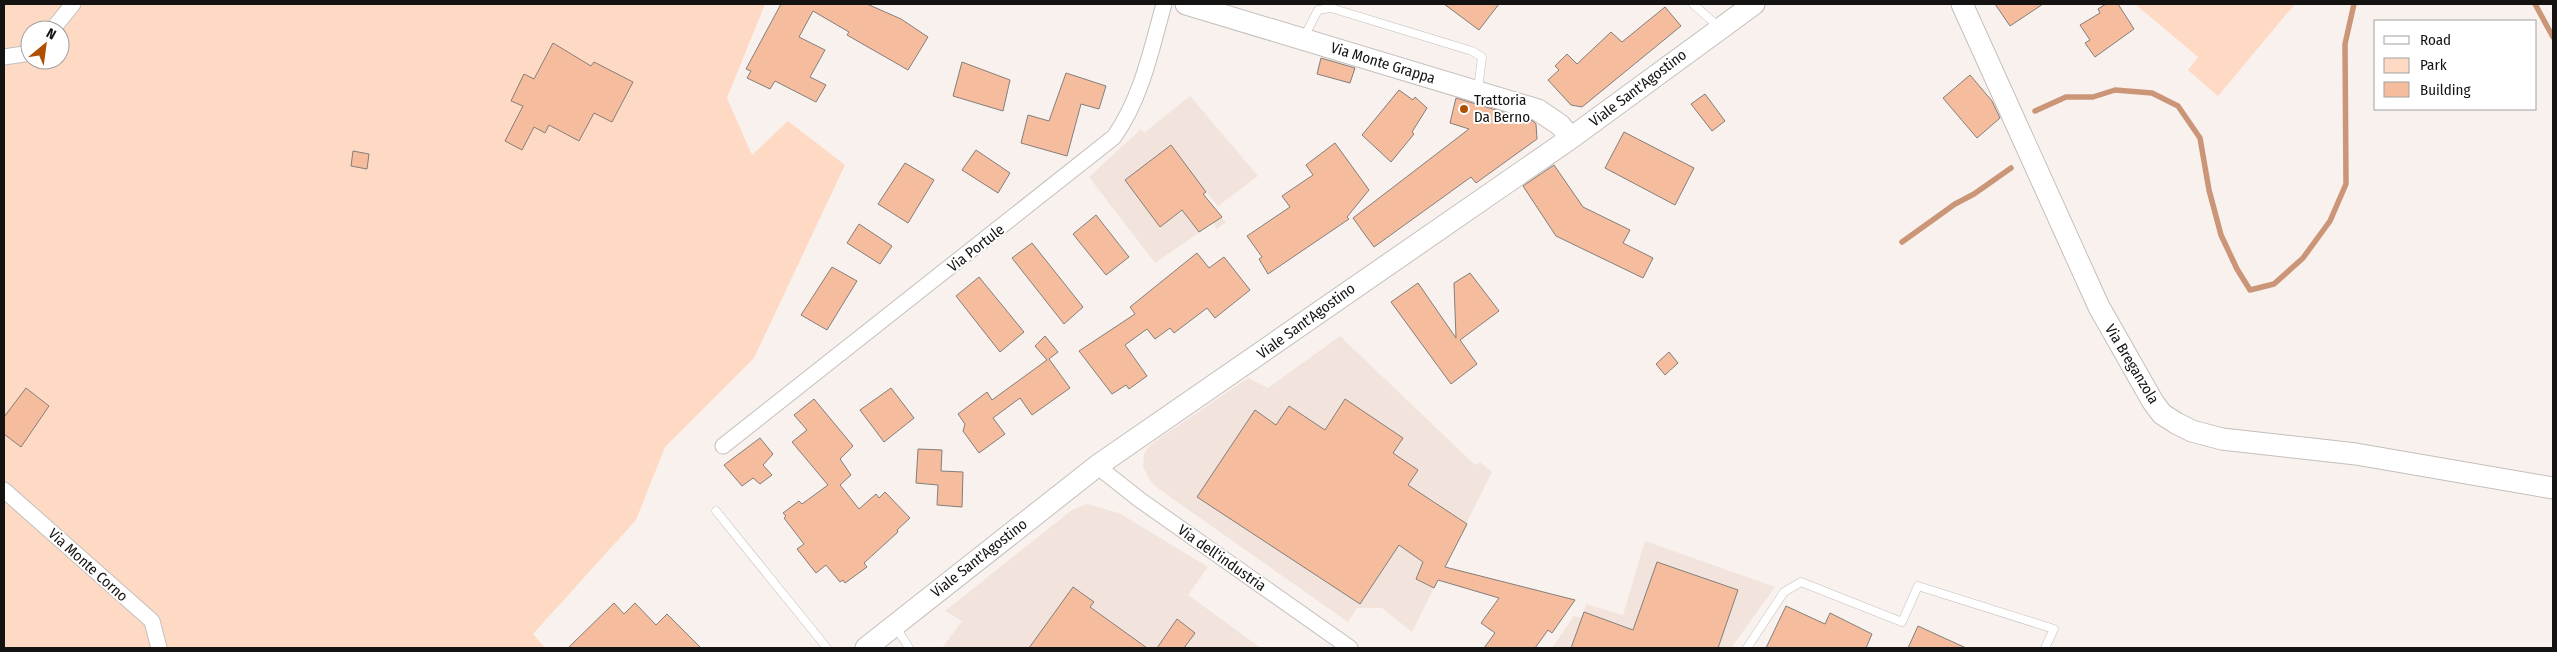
<svg xmlns="http://www.w3.org/2000/svg" width="2557" height="652" font-family="'Fira Sans Condensed',sans-serif">
<style>
.built{fill:#f2e4dc}
.green{fill:#fedac5;fill-rule:evenodd}
.lines{fill:none;stroke-linecap:round;stroke-linejoin:round}
.stream{stroke:#cb9577;stroke-width:5.5}
.building{fill:#f5bd9e;stroke:#847e7a}
.lane-casing{stroke:#c5bfbb;stroke-width:9}
.street-casing{stroke:#c5bfbb;stroke-width:17}
.secondary-casing{stroke:#c5bfbb;stroke-width:23}
.lane{stroke:#fff;stroke-width:8}
.street{stroke:#fff;stroke-width:15}
.secondary{stroke:#fff;stroke-width:21}
.poi-dot{fill:#af5000;stroke:#fff;stroke-width:2}
.labels{text-anchor:middle;stroke-width:4;stroke-linejoin:round;paint-order:stroke}
.street-label{font-size:15px;fill:#151311;stroke:#fff}
.poi-label{font-size:15px;fill:#151311;stroke:#fff;text-anchor:start}
</style>
<rect width="100%" height="100%" fill="#f8f1ee"/>
<path class="built" d="M 1190,96 L 1258,176 L 1218,206 L 1206,192 L 1203,194 L 1226,222 L 1217,229 L 1213,223 L 1155,263 L 1089,177 L 1141,129 L 1144,133 Z
M 1340,336 L 1475,465 L 1480,462 L 1492,472 L 1412,632 L 1382,608 L 1357,608 L 1348,622 L 1156,487 L 1149,479 L 1143,466 L 1144,455 L 1148,447 L 1157,440 L 1248,378 L 1268,388 Z
M 1087,504 L 1119,513 L 1208,567 L 1188,595 L 1261,648 L 942,648 L 962,621 L 945,611 L 1072,510 Z
M 1645,541 L 1775,587 L 1731,648 L 1552,648 L 1574,616 L 1582,618 L 1586,604 L 1623,615 Z"/>
<path class="green" d="M 4,4 L 765,4 L 727,98 L 752,155 L 788,121 L 845,165 L 754,358 L 665,447 L 636,520 L 533,634 L 545,648 L 4,648 ZM 30,30 L 60,30 L 60,60 L 30,60 Z
M 2135,4 L 2295,4 L 2218,96 L 2188,70 L 2198,57 Z"/>
<g class="lines">
<path class="stream" d="M 2535,4 L 2553,37
M 2035,111 L 2066,97 L 2093,97 L 2115,90 L 2152,93 L 2178,106 L 2200,138 L 2209,190 L 2221,235 L 2237,269 L 2250,290 L 2274,284 L 2303,258 L 2330,221 L 2346,184 L 2345,44 L 2354,4
M 1902,242 L 1955,204 L 1974,194 L 2011,168"/>
</g>
<path class="building" d="M 781,4 L 867,4 L 901,19 L 928,37 L 908,70 L 847,35 L 849,32 L 813,11 L 799,37 L 825,50 L 810,77 L 826,85 L 816,102 L 775,81 L 770,89 L 747,78 L 751,71 L 746,69 Z
M 1444,4 L 1499,4 L 1479,30 Z
M 1995,4 L 2043,4 L 2010,26 Z
M 2106,4 L 2118,4 L 2134,29 L 2095,57 L 2085,43 L 2090,40 L 2080,25 L 2100,13 L 2098,9 Z
M 1665,7 L 1681,26 L 1582,107 L 1571,105 L 1548,80 L 1559,70 L 1555,66 L 1567,54 L 1577,64 L 1611,32 L 1622,42 Z
M 553,43 L 591,66 L 594,62 L 633,82 L 612,122 L 594,113 L 579,141 L 549,125 L 545,133 L 534,127 L 522,150 L 505,141 L 523,106 L 511,101 L 524,74 L 534,79 Z
M 1321,58 L 1355,68 L 1350,83 L 1317,74 Z
M 962,62 L 1010,80 L 1003,111 L 953,96 Z
M 1066,73 L 1106,86 L 1099,109 L 1081,104 L 1067,156 L 1021,143 L 1028,115 L 1049,121 Z
M 1970,75 L 1992,101 L 2000,118 L 1977,138 L 1943,98 Z
M 1399,90 L 1413,100 L 1415,97 L 1427,108 L 1412,132 L 1414,134 L 1391,162 L 1362,135 Z
M 1705,94 L 1725,121 L 1712,131 L 1691,104 Z
M 1456,98 L 1533,121 L 1536,124 L 1537,139 L 1476,183 L 1471,177 L 1374,247 L 1353,218 L 1469,129 L 1450,123 Z
M 1624,132 L 1694,168 L 1675,205 L 1605,168 Z
M 1335,143 L 1369,190 L 1347,217 L 1349,219 L 1268,274 L 1259,259 L 1262,257 L 1247,236 L 1290,207 L 1282,196 L 1313,175 L 1306,165 Z
M 1171,145 L 1206,192 L 1203,194 L 1222,217 L 1199,232 L 1182,210 L 1160,227 L 1125,180 Z
M 976,150 L 1010,173 L 998,193 L 962,170 Z
M 353,151 L 369,154 L 367,169 L 351,166 Z
M 905,163 L 934,180 L 908,223 L 878,204 Z
M 1554,165 L 1583,207 L 1630,230 L 1623,243 L 1653,258 L 1643,278 L 1556,236 L 1523,186 Z
M 1096,215 L 1129,257 L 1106,275 L 1073,234 Z
M 859,224 L 892,246 L 880,264 L 847,243 Z
M 1032,243 L 1083,307 L 1064,324 L 1012,258 Z
M 1197,253 L 1209,268 L 1224,257 L 1250,290 L 1215,318 L 1207,308 L 1174,333 L 1170,328 L 1155,339 L 1147,329 L 1125,345 L 1147,376 L 1129,389 L 1126,385 L 1112,394 L 1079,351 L 1135,314 L 1130,307 Z
M 832,267 L 857,281 L 827,330 L 801,315 Z
M 1470,273 L 1499,311 L 1460,340 L 1477,364 L 1451,384 L 1391,302 L 1418,283 L 1456,338 L 1454,283 Z
M 979,277 L 1024,332 L 1000,352 L 956,296 Z
M 1045,336 L 1058,352 L 1049,359 L 1070,388 L 1032,415 L 1020,398 L 993,418 L 1005,434 L 979,453 L 963,431 L 965,424 L 958,414 L 987,392 L 992,400 L 1047,360 L 1035,346 Z
M 1669,352 L 1678,363 L 1665,375 L 1656,364 Z
M 26,388 L 49,406 L 21,447 L 4,434 L 4,417 Z
M 891,388 L 914,418 L 884,442 L 860,410 Z
M 814,399 L 853,446 L 840,459 L 851,475 L 840,485 L 859,509 L 876,494 L 879,498 L 885,492 L 910,518 L 897,530 L 898,532 L 864,563 L 867,567 L 845,583 L 843,580 L 840,582 L 826,565 L 816,573 L 797,549 L 804,544 L 784,518 L 786,516 L 783,513 L 799,501 L 802,504 L 828,485 L 792,442 L 807,430 L 794,415 Z
M 1345,399 L 1403,438 L 1393,453 L 1418,470 L 1408,485 L 1467,524 L 1445,567 L 1575,600 L 1552,633 L 1548,630 L 1535,648 L 1484,648 L 1495,633 L 1481,623 L 1499,598 L 1438,580 L 1434,588 L 1416,579 L 1423,562 L 1399,545 L 1360,604 L 1197,497 L 1255,410 L 1276,425 L 1289,406 L 1325,430 Z
M 760,438 L 773,454 L 763,465 L 772,475 L 760,484 L 753,478 L 742,486 L 724,465 Z
M 918,449 L 942,450 L 941,471 L 963,472 L 962,507 L 937,505 L 938,485 L 916,483 Z
M 1657,562 L 1738,590 L 1718,648 L 1571,648 L 1584,612 L 1633,630 Z
M 1073,587 L 1094,602 L 1090,607 L 1147,648 L 1029,648 Z
M 614,603 L 624,614 L 635,603 L 656,625 L 667,614 L 701,648 L 568,648 Z
M 1786,606 L 1825,624 L 1830,613 L 1872,634 L 1866,648 L 1766,648 Z
M 1177,619 L 1195,633 L 1184,648 L 1157,648 Z
M 1918,626 L 1966,648 L 1908,648 Z"/>
<g class="lines">
<defs>
<path id="lane" d="M 1693,4 L 1720,28
M 1304,37 L 1318,10 L 1331,8 L 1472,51 L 1482,57 L 1478,89
M 716,511 L 827,648
M 896,627 L 909,648
M 1747,648 L 1784,592 L 1801,582 L 1902,622 L 1918,586 L 2054,629 L 2045,648"/>
<path id="street" d="M 52,30 L 73,4
M 4,57 L 24,54 L 30,49
M 723,446 L 1114,137 C 1142,97 1151,50 1164,4
M 1097,466 L 1140,500 L 1350,648
M 4,490 L 152,621 L 159,648"/>
<path id="secondary" d="M 1186,4 L 1538,110 L 1560,125 L 1571,138
M 1962,4 L 2099,307 L 2153,402 L 2162,414 L 2176,423 L 2192,431 L 2222,439 L 2356,454 L 2553,488
M 866,648 L 1097,466 L 1571,138 L 1754,4"/>
</defs>
<use href="#lane" class="lane-casing"/>
<use href="#street" class="street-casing"/>
<use href="#secondary" class="secondary-casing"/>
<use href="#lane" class="lane"/>
<use href="#street" class="street"/>
<use href="#secondary" class="secondary"/>
</g>
<circle class="poi-dot" cx="1464" cy="109" r="5"/>
<g class="labels">
<g class="street-label">
<text transform="translate(1383 63) rotate(17)" y="5">Via Monte Grappa</text>
<text transform="translate(1638 88) rotate(-37)" y="5">Viale Sant'Agostino</text>
<text transform="translate(976 248) rotate(-38)" y="5">Via Portule</text>
<text transform="translate(1306 321) rotate(-36)" y="5">Viale Sant'Agostino</text>
<text transform="translate(2132 364) rotate(59)" y="5">Via Breganzola</text>
<text transform="translate(979 558) rotate(-38)" y="5">Viale Sant'Agostino</text>
<text transform="translate(1222 558) rotate(35)" y="5">Via dell'industria</text>
<text transform="translate(88 565) rotate(42)" y="5">Via Monte Corno</text>
</g>
<g class="poi-label">
<text x="1474" y="105">Trattoria<tspan x="1474" dy="17">Da Berno</tspan></text>
</g>
</g>
<rect width="2557" height="652" fill="none" stroke="#151311" stroke-width="10"/>
<rect x="2374" y="20" width="162" height="90" fill="#ffffff" stroke="#a1a1a0"/>
<rect x="2384" y="36" width="25" height="8" fill="#ffffff" stroke="#a1a1a0"/>
<text x="2420" y="45" font-size="15" fill="#151311">Road</text>
<rect x="2384" y="58" width="25" height="15" fill="#fedac5" stroke="#a1a1a0"/>
<text x="2420" y="70" font-size="15" fill="#151311">Park</text>
<rect x="2384" y="82" width="25" height="15" fill="#f5bd9e" stroke="#a1a1a0"/>
<text x="2420" y="95" font-size="15" fill="#151311">Building</text>
<g transform="translate(45 45) rotate(29)"><circle r="24" fill="#ffffff" stroke="#a1a1a0"/>
<path d="M0-4L9 19L0 12L-9 19Z" fill="#af5000"/>
<text y="-8" font-size="14" font-weight="bold" text-anchor="middle" fill="#151311">N</text>
</g>
</svg>
